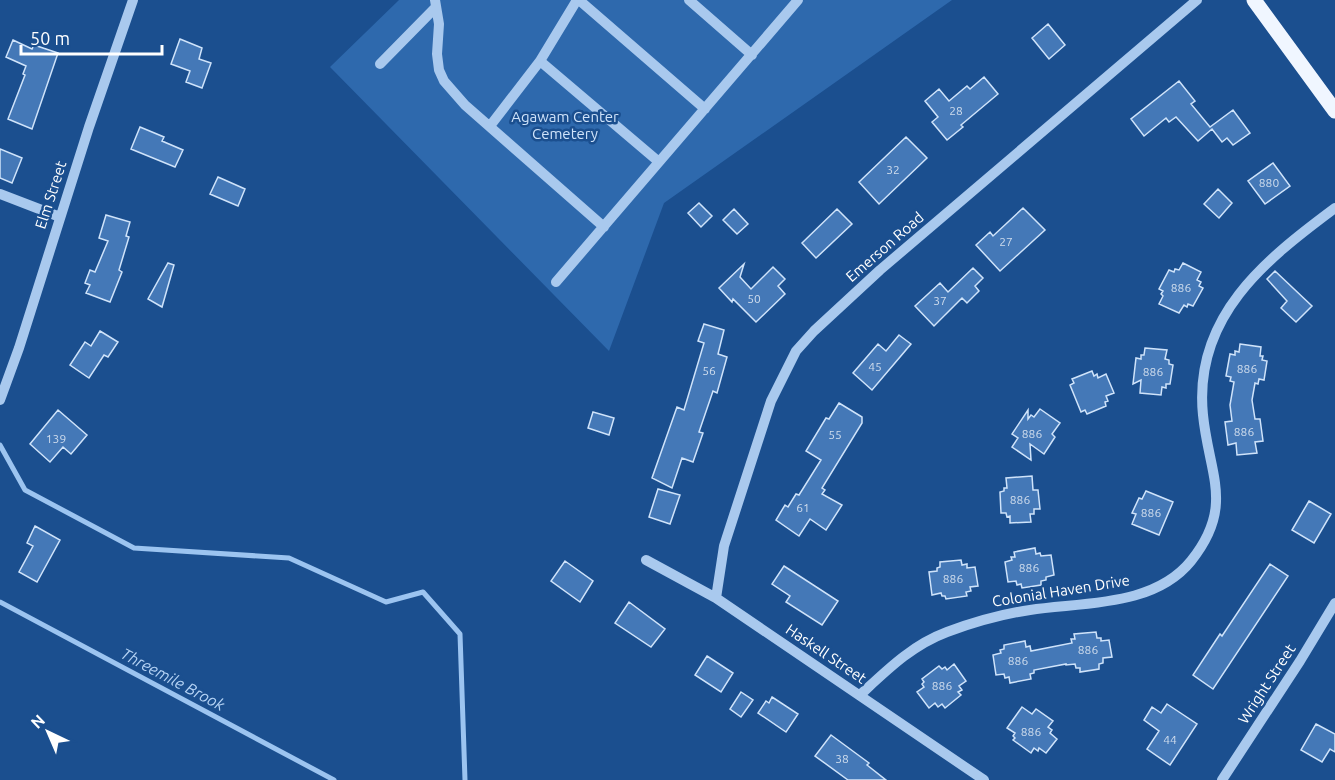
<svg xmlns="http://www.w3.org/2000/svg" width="1335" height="780" font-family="Ubuntu,sans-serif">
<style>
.green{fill:#2e69ad}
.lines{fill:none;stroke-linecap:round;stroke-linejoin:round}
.stream{stroke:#9cc4f0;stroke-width:5}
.building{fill:#4478b7;stroke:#cfe3fa;stroke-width:1.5}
.minor{stroke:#a9c9ee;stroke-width:10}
.major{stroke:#f0f6ff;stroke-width:15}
.labels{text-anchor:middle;stroke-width:5;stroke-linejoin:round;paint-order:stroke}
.number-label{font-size:12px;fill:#d0dded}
.park-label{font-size:15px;fill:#cfe3fa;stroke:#1b4f8f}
.street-label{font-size:15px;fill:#fff;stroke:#1b4f8f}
.water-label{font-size:16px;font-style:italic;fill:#b5d3f5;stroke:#1b4f8f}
</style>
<rect width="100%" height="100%" fill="#1b4f8f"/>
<path class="green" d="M 399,0 L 952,0 L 664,203 L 609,351 L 330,67 Z"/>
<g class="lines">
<path class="stream" d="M 0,445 L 25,490 L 134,548 L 289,558 L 386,602 L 423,592 L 460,634 L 465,780
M 0,602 L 334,780"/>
</g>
<path class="building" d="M 1048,24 L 1065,45 L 1049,59 L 1032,38 Z
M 180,39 L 202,48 L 199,59 L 211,63 L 202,88 L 186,82 L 190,71 L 171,64 Z
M 13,40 L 32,49 L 34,45 L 58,53 L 32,129 L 8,119 L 25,75 L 23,74 L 26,66 L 6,57 Z
M 984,77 L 998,94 L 961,125 L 963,127 L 947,140 L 932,122 L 938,117 L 925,101 L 939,89 L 949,101 L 967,86 L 970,89 Z
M 1179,81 L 1195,101 L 1191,104 L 1210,127 L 1233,110 L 1250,133 L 1233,145 L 1227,138 L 1222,142 L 1212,129 L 1198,141 L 1176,117 L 1169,122 L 1166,118 L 1144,136 L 1131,119 Z
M 140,127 L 164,137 L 162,141 L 183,150 L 175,167 L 131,149 Z
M 906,137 L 927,158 L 879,204 L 859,182 Z
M 0,149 L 22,158 L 12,183 L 0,178 Z
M 1273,163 L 1290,186 L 1265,204 L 1248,181 Z
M 218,177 L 245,189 L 238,206 L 210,194 Z
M 1218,189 L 1232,203 L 1219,218 L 1204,204 Z
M 699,203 L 712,216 L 701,227 L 688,213 Z
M 1023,208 L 1045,230 L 1000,271 L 976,245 L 990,232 L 993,236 Z
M 734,209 L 748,224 L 737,234 L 723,220 Z
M 837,209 L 852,224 L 816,258 L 802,243 Z
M 106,215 L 130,222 L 126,236 L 129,237 L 119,270 L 122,272 L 110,302 L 86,293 L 90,285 L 85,283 L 90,270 L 95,272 L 108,241 L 99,238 Z
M 168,263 L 174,265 L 162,307 L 148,299 Z
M 1183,263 L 1201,272 L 1197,280 L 1201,282 L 1199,286 L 1203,288 L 1193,306 L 1188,304 L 1187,307 L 1184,305 L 1179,313 L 1159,304 L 1163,296 L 1161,294 L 1163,291 L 1159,289 L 1169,270 L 1174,272 L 1175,269 L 1179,270 Z
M 744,264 L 740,277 L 751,289 L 773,267 L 785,279 L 778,286 L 785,294 L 756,322 L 733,299 L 732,302 L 719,288 Z
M 973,268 L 983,278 L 975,286 L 979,291 L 967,303 L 962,298 L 934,326 L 915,306 L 940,283 L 948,292 Z
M 1275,271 L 1312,306 L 1296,322 L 1281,308 L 1287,301 L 1267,279 Z
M 704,324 L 724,330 L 718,354 L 727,357 L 717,393 L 713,391 L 699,432 L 703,433 L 693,462 L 682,458 L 672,488 L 652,478 L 677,407 L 684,410 L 704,343 L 698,341 Z
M 100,331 L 118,342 L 108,357 L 104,355 L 89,378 L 70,365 L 85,342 L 91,346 Z
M 899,335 L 911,344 L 872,390 L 853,373 L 878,344 L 886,351 Z
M 1240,344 L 1261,347 L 1260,356 L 1263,356 L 1262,360 L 1267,361 L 1264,380 L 1259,379 L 1258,384 L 1255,383 L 1252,400 L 1255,419 L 1260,419 L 1263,441 L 1255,442 L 1257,453 L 1237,455 L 1236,443 L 1228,445 L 1225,422 L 1232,421 L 1230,405 L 1234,382 L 1230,381 L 1231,377 L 1226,376 L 1230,354 L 1235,355 L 1235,351 L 1239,352 Z
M 1145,348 L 1167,350 L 1165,359 L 1169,360 L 1169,364 L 1173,365 L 1170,384 L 1166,384 L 1166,388 L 1162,387 L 1161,395 L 1140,393 L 1141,380 L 1133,384 L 1136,358 L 1141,359 L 1141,355 L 1144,355 Z
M 1092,371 L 1094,376 L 1097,374 L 1098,378 L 1106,374 L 1114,393 L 1106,396 L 1108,401 L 1105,402 L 1106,406 L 1087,414 L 1085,410 L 1081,412 L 1070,385 L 1074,383 L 1072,379 Z
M 839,403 L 862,417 L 862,423 L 822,488 L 825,490 L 822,494 L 842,505 L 826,530 L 810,519 L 799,536 L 776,520 L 785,505 L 788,507 L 796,494 L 799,495 L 821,460 L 806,451 L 826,418 L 829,419 Z
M 1040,409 L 1060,423 L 1052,434 L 1055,437 L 1044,454 L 1030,444 L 1031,460 L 1012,447 L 1018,438 L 1012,434 L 1028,410 L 1028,419 L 1031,415 L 1034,417 Z
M 58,410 L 87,435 L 71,454 L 63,447 L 50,462 L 30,444 Z
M 593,412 L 614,418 L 609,435 L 588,428 Z
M 1032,476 L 1033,490 L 1038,490 L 1040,509 L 1034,509 L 1034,514 L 1030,514 L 1031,522 L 1010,523 L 1010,516 L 1007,517 L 1006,513 L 1001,513 L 1000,492 L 1004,491 L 1004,488 L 1007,488 L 1006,478 Z
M 658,489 L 680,495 L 670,524 L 649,517 Z
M 1146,491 L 1173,502 L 1159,535 L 1132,524 L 1136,514 L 1132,513 L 1139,498 L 1142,499 Z
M 1309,501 L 1331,514 L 1314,543 L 1292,530 Z
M 35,526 L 60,540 L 37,582 L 19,572 L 33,546 L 27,543 Z
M 1035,548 L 1036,554 L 1040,553 L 1041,556 L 1051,555 L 1054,575 L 1046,577 L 1046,580 L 1041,581 L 1041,585 L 1022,588 L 1021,584 L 1017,585 L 1016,581 L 1008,582 L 1005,562 L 1012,560 L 1011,557 L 1015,557 L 1014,552 Z
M 961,560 L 962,565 L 967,564 L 967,568 L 975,567 L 978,586 L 970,587 L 971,591 L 966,592 L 967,596 L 946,599 L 945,596 L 942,596 L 941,593 L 932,595 L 929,572 L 937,571 L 937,568 L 940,567 L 940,562 Z
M 565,561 L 593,581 L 580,602 L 551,581 Z
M 1270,564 L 1288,576 L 1213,689 L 1193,675 L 1220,634 L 1222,636 Z
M 784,566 L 838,601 L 822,625 L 786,602 L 790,596 L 772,584 Z
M 629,602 L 665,629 L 651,647 L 615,623 Z
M 1096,632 L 1097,638 L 1101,638 L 1101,641 L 1109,640 L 1112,657 L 1103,658 L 1103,663 L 1099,664 L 1099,669 L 1080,672 L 1080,668 L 1076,668 L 1075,664 L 1066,665 L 1066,664 L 1034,670 L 1034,673 L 1030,674 L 1031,679 L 1010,683 L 1009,677 L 1005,678 L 1004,674 L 996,675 L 993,655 L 1001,653 L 1000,650 L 1004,649 L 1004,645 L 1025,641 L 1026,647 L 1030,646 L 1031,651 L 1072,643 L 1071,639 L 1075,639 L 1074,634 Z
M 707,656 L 733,673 L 721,692 L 695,675 Z
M 954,664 L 966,681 L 959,686 L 962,690 L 958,692 L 961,695 L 945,708 L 942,704 L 938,707 L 935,703 L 929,708 L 917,692 L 924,687 L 922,684 L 924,682 L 922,679 L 939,666 L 942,669 L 945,667 L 947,670 Z
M 741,692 L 753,700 L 741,717 L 730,709 Z
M 772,697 L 798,714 L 786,732 L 758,713 L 766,701 L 769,703 Z
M 1167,704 L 1197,724 L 1170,765 L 1147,749 L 1159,731 L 1144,720 L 1152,707 L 1161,713 Z
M 1022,707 L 1032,714 L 1036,709 L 1053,721 L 1048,727 L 1052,730 L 1050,733 L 1057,739 L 1046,753 L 1039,748 L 1038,751 L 1034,748 L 1031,753 L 1013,740 L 1015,738 L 1013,736 L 1015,733 L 1007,728 Z
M 1316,724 L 1335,734 L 1335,752 L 1330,749 L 1322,762 L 1301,750 Z
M 831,735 L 869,763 L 867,765 L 886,780 L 848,780 L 815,756 Z"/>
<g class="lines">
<path class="minor" d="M 435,0 L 439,24 L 437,54 L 439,70 L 444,81 L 465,105 L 604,227
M 579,0 L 705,109
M 689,0 L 752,55
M 540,61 L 659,162
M 380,64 L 436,7
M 490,126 L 540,61 L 577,0
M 0,194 L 60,217
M 556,282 L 798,0
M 0,400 L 19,348 L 89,127 L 133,0
M 646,560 L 716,598 L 984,780
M 716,598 L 724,546 L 771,401 L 796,351 L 814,331 L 880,270 L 1197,0
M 860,695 C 887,670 912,645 947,632 C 974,622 1002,614 1030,610 C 1083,602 1154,607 1191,561 C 1235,506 1209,475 1203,415 C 1193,317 1265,260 1335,208
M 1222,780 L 1300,661 L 1335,603"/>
<path class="major" d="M 1254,0 L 1335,111"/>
</g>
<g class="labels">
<g class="number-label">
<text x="956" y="115">28</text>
<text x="893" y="174">32</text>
<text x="1269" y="187">880</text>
<text x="1006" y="246">27</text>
<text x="1181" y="292">886</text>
<text x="754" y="303">50</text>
<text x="940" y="305">37</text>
<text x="875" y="371">45</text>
<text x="1247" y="373">886</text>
<text x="709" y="375">56</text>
<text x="1153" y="376">886</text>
<text x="1244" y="436">886</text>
<text x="1032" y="438">886</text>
<text x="835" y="439">55</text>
<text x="56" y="443">139</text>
<text x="1020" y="504">886</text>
<text x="803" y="512">61</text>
<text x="1151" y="517">886</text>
<text x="1029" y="572">886</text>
<text x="953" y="583">886</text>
<text x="1088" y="654">886</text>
<text x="1018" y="665">886</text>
<text x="942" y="690">886</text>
<text x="1031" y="736">886</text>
<text x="1170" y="744">44</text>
<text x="842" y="763">38</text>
</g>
<g class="park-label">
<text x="565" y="122">Agawam Center<tspan x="565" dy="17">Cemetery</tspan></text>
</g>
<g class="street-label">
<text transform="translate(51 195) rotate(-72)" y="5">Elm Street</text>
<text transform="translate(885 247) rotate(-41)" y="5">Emerson Road</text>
<text transform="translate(1061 591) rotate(-9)" y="5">Colonial Haven Drive</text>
<text transform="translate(826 654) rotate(34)" y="5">Haskell Street</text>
<text transform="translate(1267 684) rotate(-57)" y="5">Wright Street</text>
</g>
<g class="water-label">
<text transform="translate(173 679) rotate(28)" y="6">Threemile Brook</text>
</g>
</g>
<g transform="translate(48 732) rotate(316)" stroke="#1b4f8f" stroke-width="4.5" paint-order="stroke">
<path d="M0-4.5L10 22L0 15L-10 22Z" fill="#ffffff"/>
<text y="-9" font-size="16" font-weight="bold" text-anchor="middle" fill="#ffffff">N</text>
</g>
<path d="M21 45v9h141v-9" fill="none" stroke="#ffffff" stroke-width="3"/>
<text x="30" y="45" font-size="18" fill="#ffffff" stroke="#1b4f8f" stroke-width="4.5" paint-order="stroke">50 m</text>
</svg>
